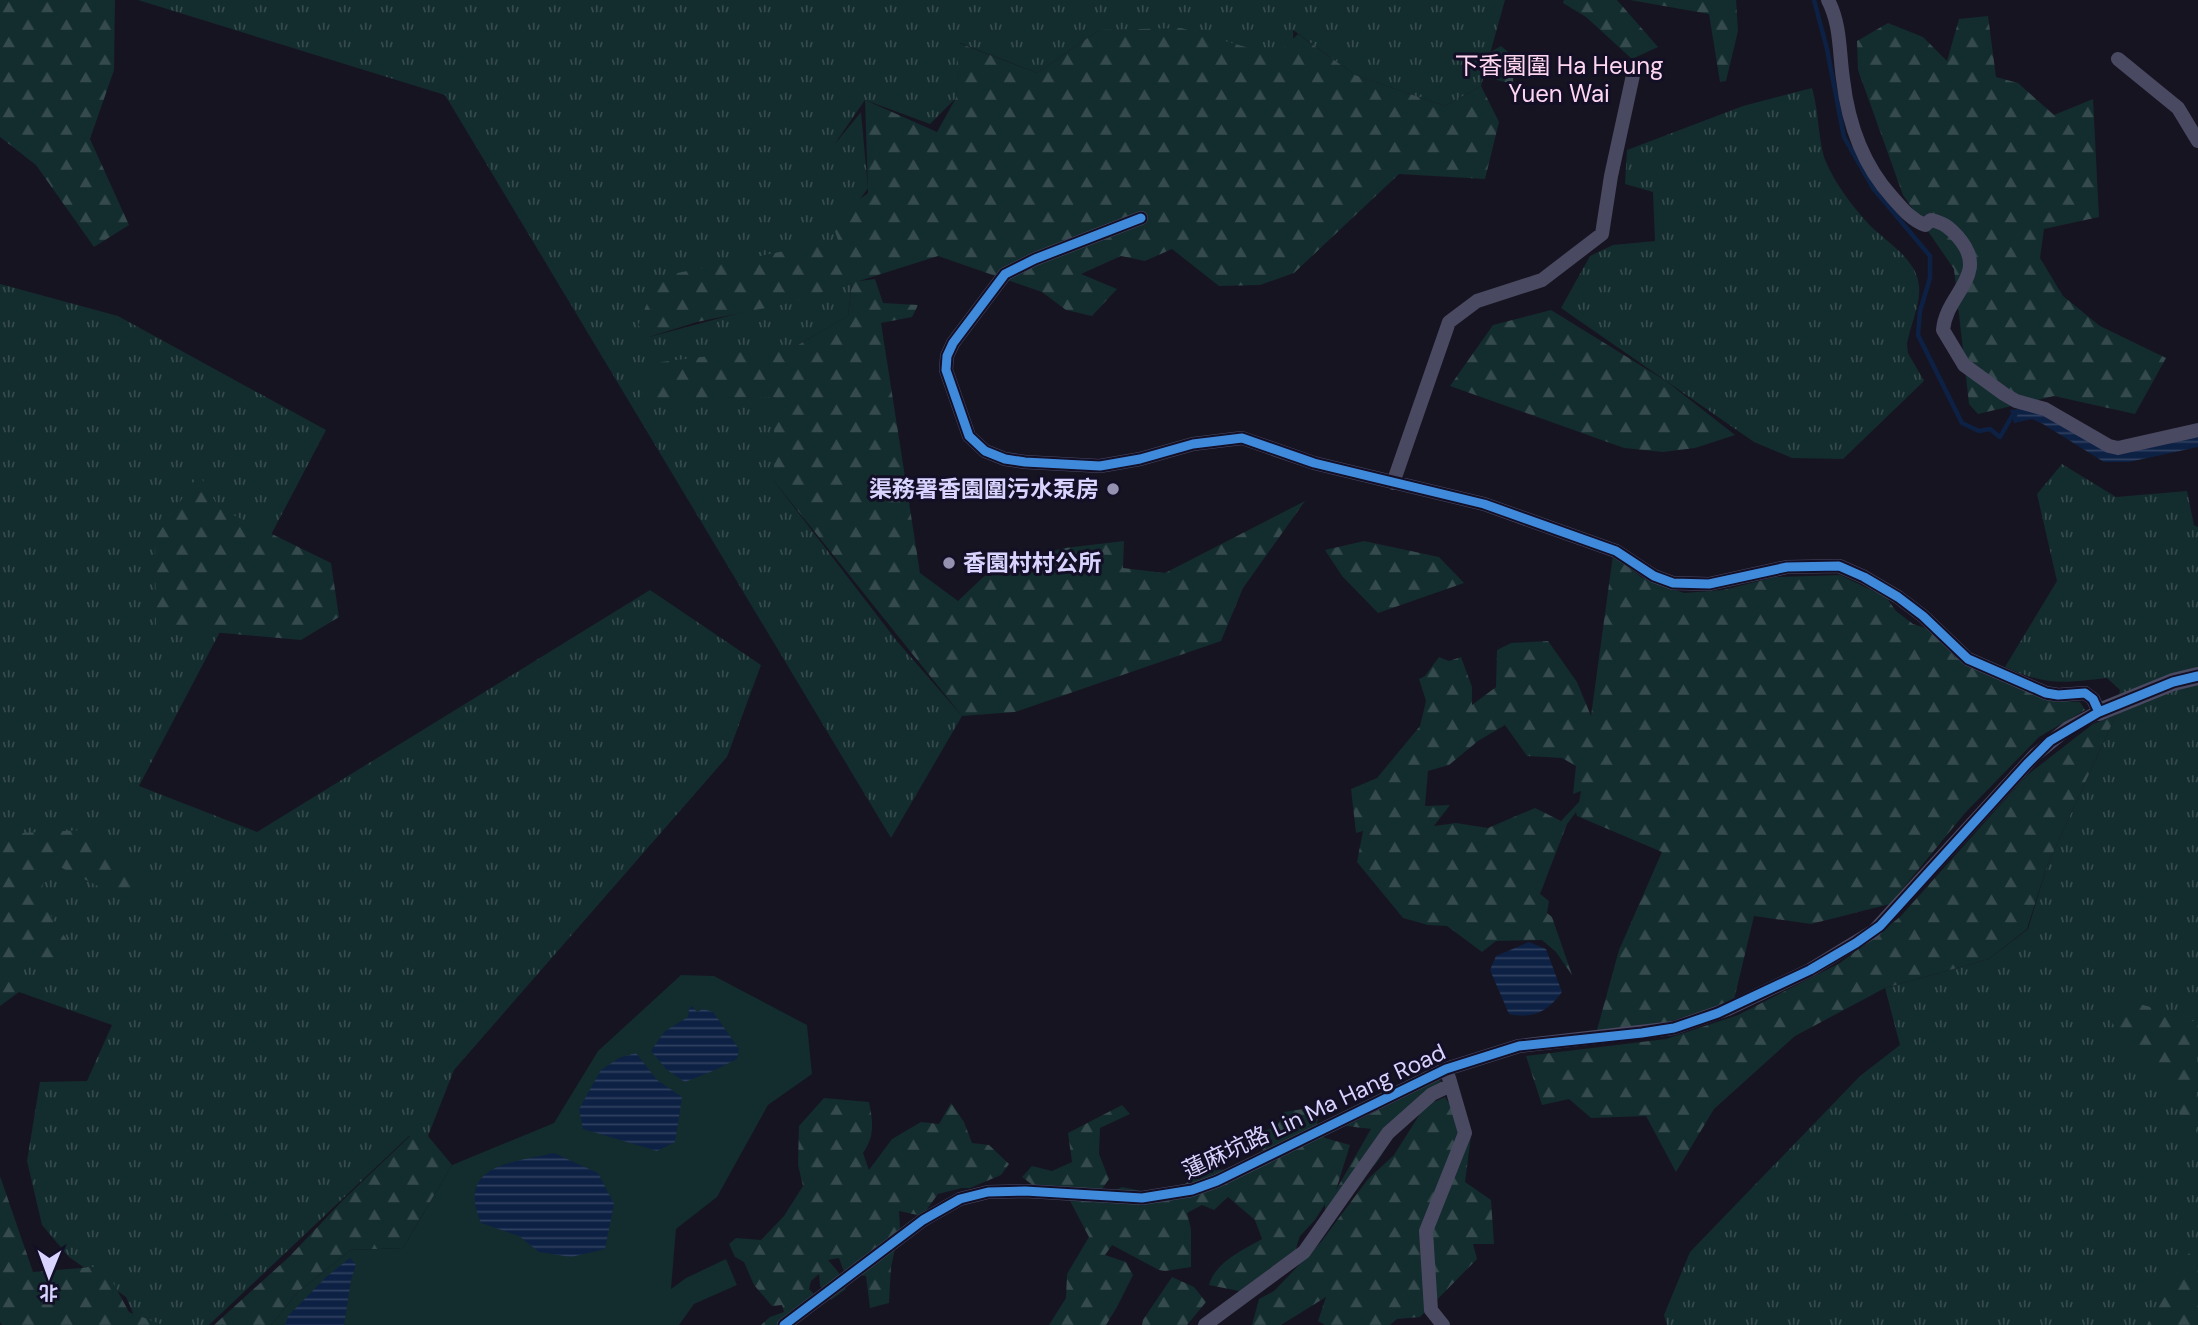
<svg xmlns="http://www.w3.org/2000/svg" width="2198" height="1325" font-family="'DM Sans','Noto Sans SC',sans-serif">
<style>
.grass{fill:url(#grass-tufts)}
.forest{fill:url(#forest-firs);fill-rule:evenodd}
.green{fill:#132c2d}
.water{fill:url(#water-rules)}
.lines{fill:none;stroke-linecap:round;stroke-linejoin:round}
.stream{stroke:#0d2144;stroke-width:4.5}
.minor{stroke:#4a4962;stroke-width:14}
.tertiary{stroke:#4a4962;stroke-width:18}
.cycleway-casing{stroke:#130f26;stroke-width:13}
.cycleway{stroke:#408adc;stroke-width:9}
.poi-dot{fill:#9591b1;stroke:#130f26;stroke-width:2.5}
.labels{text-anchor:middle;stroke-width:6;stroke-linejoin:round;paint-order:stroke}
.poi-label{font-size:23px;font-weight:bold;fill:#d9d4ff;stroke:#130f26;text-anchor:end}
.street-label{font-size:23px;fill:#d9d4ff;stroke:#130f26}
.neighbourhood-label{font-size:24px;fill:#ffd6f0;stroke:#130f26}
</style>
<defs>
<pattern id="grass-tufts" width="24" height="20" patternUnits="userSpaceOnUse" patternTransform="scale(1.75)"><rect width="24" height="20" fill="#132c2d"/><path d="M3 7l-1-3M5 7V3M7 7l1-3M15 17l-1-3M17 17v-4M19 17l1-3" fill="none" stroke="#354a4c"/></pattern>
<pattern id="forest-firs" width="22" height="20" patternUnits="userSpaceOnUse" patternTransform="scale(1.75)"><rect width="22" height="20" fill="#132c2d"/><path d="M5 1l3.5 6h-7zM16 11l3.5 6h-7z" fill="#354a4c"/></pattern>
<pattern id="water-rules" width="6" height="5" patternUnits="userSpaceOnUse" patternTransform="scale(1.75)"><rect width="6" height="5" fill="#0d2144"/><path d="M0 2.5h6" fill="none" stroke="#304060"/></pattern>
</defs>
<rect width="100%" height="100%" fill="#161421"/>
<path class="grass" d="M 138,0 L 1505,0 L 1481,86 L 1445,106 L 1355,75 L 1293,30 L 1295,104 L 1099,30 L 1037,73 L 960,43 L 956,98 L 930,124 L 865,100 L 834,145 L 861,112 L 868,188 L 837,232 L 839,242 L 649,337 L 852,283 L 848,316 L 791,349 L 639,398 L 774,397 L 774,481 L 896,640 L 962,716 L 891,838 L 445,95 Z
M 1812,88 C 1819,111 1818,142 1826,162 C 1835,183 1850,203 1865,220 C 1883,241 1916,256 1919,286 C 1921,304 1910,326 1907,344 L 1908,353 L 1924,381 L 1843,459 L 1792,458 L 1754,442 L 1561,308 L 1590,256 L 1613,245 L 1655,241 L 1653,192 L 1625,184 L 1627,150 L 1743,106 Z
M 0,284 L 118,316 L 326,430 L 139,786 L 257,832 L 650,590 L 761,665 L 727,757 L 454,1070 L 428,1136 L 409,1136 L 209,1325 L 148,1325 L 136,1320 L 126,1297 L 69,1257 L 42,1225 L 27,1161 L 40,1082 L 87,1081 L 112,1025 L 19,992 L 0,993 Z
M 2062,464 L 2116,497 L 2187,491 L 2194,525 L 2198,527 L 2198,1259 L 2159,1325 L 1667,1325 L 1664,1315 L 1690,1252 L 1860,1076 L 1900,1045 L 1885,988 L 1989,959 L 2028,929 L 2047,866 L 2116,715 L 2120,690 L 2107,678 C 2062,683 2047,686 2005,667 L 2057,581 L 2037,494 Z"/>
<path class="forest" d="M 0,0 L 115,0 L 114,70 L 90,139 L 129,225 L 94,247 L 36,165 L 0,137 Z
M 1564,0 L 1617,0 L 1658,47 L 1632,59 L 1586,17 L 1563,3 Z
M 1630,0 L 1736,0 L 1738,31 L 1726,81 L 1720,82 L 1709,14 Z
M 1988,16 L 1996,77 L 2018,83 L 2054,115 L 2093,99 L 2099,217 L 2044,229 L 2040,258 L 2063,296 L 2100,326 L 2166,358 L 2135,414 L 2054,396 L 1978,414 L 1969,404 L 1954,269 L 1903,195 L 1858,70 L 1857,41 L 1888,23 L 1923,37 L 1947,61 L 1959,19 Z
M 1181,28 L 1276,56 L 1298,34 L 1355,75 L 1445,106 L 1481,86 L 1499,122 L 1485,179 L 1399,174 L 1294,273 L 1260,285 L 1219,286 L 1172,249 L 1145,261 L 1121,256 L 1081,274 L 1117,289 L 1092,316 L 1066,310 L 1042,292 L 938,256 L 859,281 L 875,279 L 883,303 L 918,305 L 912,317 L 881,323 L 920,573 L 958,601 L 996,565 L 1065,548 L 1124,541 L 1123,568 L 1165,573 L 1305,501 L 1243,588 L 1221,641 L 1015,712 L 962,716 L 774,481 L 774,397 L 639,399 L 661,362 L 798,345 L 848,316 L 852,283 L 785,304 L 697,322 L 649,337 L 638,325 L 658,277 L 838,240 L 831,220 L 868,193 L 865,100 L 937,132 L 956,98 L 959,43 L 1037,73 L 1099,30 Z
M 1501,46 L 1514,57 L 1513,84 L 1497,80 L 1487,54 Z
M 1551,310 L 1666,381 L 1735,435 L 1695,448 L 1663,452 L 1624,448 L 1450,386 L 1493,325 Z
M 199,474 L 219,508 L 331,563 L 339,617 L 301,640 L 156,627 L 155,538 Z
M 1364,541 L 1439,557 L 1464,583 L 1378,613 L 1342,576 L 1325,550 Z
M 1613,555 L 1641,577 L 1684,593 L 1723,590 L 1775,577 L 1840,575 L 1886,597 L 1896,611 L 1913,624 L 1931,630 L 1955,657 L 2046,700 L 2080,702 L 2085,710 L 2039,737 L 1965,813 L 1890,904 L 1811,924 L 1754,916 L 1734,1000 L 1669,1022 L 1597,1030 L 1619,950 L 1662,852 L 1577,816 L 1576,812 L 1567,824 L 1540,894 L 1549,901 L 1547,913 L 1552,917 L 1572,975 L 1556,952 L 1542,940 L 1496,941 L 1482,952 L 1447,926 L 1428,925 L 1403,918 L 1357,862 L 1363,831 L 1356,833 L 1351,789 L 1377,778 L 1420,726 L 1426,701 L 1419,679 L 1425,676 L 1439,657 L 1449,661 L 1461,657 L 1472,687 L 1472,705 L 1496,687 L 1497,650 L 1511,643 L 1548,641 L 1577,682 L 1591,716 ZM 1505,725 L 1527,756 L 1562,758 L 1576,766 L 1573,794 L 1581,791 L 1579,802 L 1561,821 L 1535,808 L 1488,828 L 1456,823 L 1434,826 L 1450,805 L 1425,806 L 1428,771 L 1449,765 L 1478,741 Z
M 2116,715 L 2047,866 L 2027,929 L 1989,959 L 1885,988 L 1795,1036 L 1714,1109 L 1676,1172 L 1646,1116 L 1591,1118 L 1569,1099 L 1542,1105 L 1526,1056 L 1666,1039 L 1738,1015 L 1840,963 L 1900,917 L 2026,776 L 2093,724 Z
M 85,830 L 157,888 L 128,901 L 48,861 L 40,899 L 82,963 L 17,964 L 19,992 L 0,1006 L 0,834 Z
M 2129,1001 L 2161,1010 L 2188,1022 L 2198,1020 L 2196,1137 L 2183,1132 L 2176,1096 L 2128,1050 L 2108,1015 Z
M 1439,1080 L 1442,1082 L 1401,1123 L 1378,1161 L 1352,1191 L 1325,1214 L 1325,1204 L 1315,1220 L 1300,1236 L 1290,1267 L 1254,1294 L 1209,1285 C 1215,1262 1243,1250 1262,1239 L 1255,1220 L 1228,1197 L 1214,1210 L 1202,1205 L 1187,1213 L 1191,1229 L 1191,1267 L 1165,1271 L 1159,1270 L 1112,1245 L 1105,1255 L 1126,1262 L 1133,1275 L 1117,1307 L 1106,1325 L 1049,1325 L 1066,1298 L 1067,1274 L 1089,1237 L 1067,1195 L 1042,1192 L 1022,1177 L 1032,1166 L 1052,1171 L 1072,1162 L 1068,1133 L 1122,1105 L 1130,1114 L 1100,1128 L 1099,1154 L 1109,1179 L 1092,1203 L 1122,1187 L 1151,1193 L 1171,1194 L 1206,1169 L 1232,1170 L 1263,1152 L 1259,1133 L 1277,1126 L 1284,1112 L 1323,1106 L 1315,1128 L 1325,1138 L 1350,1145 L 1336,1190 L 1371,1129 L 1346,1126 Z
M 1445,1097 L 1471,1136 L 1465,1182 L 1491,1200 L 1494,1244 L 1473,1244 L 1477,1259 L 1420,1317 L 1397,1319 L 1390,1325 L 1325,1325 L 1318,1321 L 1326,1297 L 1281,1325 L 1252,1325 L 1259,1299 L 1274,1291 L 1321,1242 L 1368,1179 L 1394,1155 L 1425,1106 Z
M 824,1098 L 869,1102 C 873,1122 875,1136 863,1153 L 869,1170 L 892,1139 L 921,1122 L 939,1124 L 951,1103 L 964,1122 L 972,1143 L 989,1145 L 1009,1164 L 1001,1175 L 970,1188 L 962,1188 L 938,1194 L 922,1216 L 899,1211 L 900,1227 L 891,1267 L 889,1303 L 870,1308 L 866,1276 L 844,1272 L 839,1258 L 828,1260 L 839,1273 L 846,1289 L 831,1300 L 820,1286 L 819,1274 L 811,1281 L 809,1289 L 822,1302 L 792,1325 L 761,1325 L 770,1317 L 784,1312 L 782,1305 L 772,1306 L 754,1285 L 744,1262 L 735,1257 L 729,1244 L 736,1238 L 761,1240 L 784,1216 L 803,1186 L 798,1165 L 799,1126 Z
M 410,1136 L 428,1136 L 452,1165 L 403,1248 L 351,1250 L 298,1292 L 271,1325 L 214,1325 L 290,1256 L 343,1200 Z
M 0,1176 L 33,1272 L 104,1266 L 129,1312 L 163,1325 L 2,1325 L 0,1322 Z
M 2198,1242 L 2198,1325 L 2147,1325 L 2169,1278 Z
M 1172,1277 L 1194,1287 L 1206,1302 L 1187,1325 L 1142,1325 L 1143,1320 Z"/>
<path class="green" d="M 681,975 L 714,976 L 807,1025 L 812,1074 L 768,1105 L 717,1197 L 676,1229 L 671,1289 L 686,1278 L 726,1259 L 737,1285 L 694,1304 L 679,1325 L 271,1325 L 298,1292 L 351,1250 L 403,1248 L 452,1165 L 554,1123 L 598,1051 Z"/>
<path class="water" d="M 2029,408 L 2099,447 L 2198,433 L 2198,447 L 2129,462 L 2104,462 L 2043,424 L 2032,419 L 2014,423 L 2010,410 Z
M 1529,942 L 1546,949 L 1562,992 C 1547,1012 1534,1019 1509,1014 L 1490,970 L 1496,956 Z
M 692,1006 L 697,1012 L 703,1009 L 713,1012 L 739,1049 L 737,1059 L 713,1071 L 685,1082 L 667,1070 L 651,1051 L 665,1031 L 688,1017 L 689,1009 Z
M 636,1053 L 657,1080 L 682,1097 L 675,1142 L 657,1151 L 583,1129 L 579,1109 L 601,1070 L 619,1058 Z
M 554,1153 L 598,1173 L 614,1204 L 605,1249 L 571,1257 L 539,1252 L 519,1236 L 481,1223 C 456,1164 512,1163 554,1153 Z
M 350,1258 L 356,1265 L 351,1280 L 344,1325 L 285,1325 L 288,1316 L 326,1277 Z"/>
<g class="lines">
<path class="stream" d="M 1814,0 L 1827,49 L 1844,137 L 1873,188 L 1930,256 L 1930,278 L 1920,311 L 1918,335 L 1962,423 L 1979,431 L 1990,429 L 2000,437 L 2012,416 L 2015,415"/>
<path class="minor" d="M 1828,0 C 1841,25 1839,52 1843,79 C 1848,122 1863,165 1892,197 C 1902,208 1911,220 1925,225 L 1931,220 C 1944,223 1949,227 1958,237 C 1991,275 1946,293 1943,330 L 1964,365 L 2004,394 L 2016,401 L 2045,409 L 2109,446 L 2118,448 L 2198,430
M 2118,59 L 2178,108 L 2198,141
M 1393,483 L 1449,322 L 1477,301 L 1542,280 L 1602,234 L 1611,176 L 1633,75
M 784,1325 L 923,1220 L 960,1199 L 988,1192 L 1025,1191 L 1142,1198 L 1192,1190 L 1217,1181 L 1446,1069 L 1519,1046 L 1674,1028 L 1728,1009 L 1810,970 L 1874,931 L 2035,755 L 2068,728 L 2099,712 L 2093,699 L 2085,693 L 2058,695 L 2046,693 L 1968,659 L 1923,616 L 1898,597 L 1864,577 L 1839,566 L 1787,567 L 1709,584 L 1673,583 L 1654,576 L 1616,551 L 1484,504 L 1314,463 L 1242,438 L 1193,444 L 1140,459 L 1100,466 L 1025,462 L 1005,459 L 985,451 L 969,436 L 946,370 L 947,356 L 953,343 L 1005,274 L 1035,259 L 1141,218
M 1205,1325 L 1304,1252 L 1388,1133 L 1432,1094 L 1451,1085
M 1443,1325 L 1431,1310 L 1426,1231 L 1465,1133 L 1449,1078"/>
<path class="tertiary" d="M 2099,712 L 2173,682 L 2198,676"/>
<defs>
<path id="cycleway" d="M 1141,218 L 1035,259 L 1005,274 L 953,343 L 947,356 L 946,370 L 969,436 L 985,451 L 1005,459 L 1025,462 L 1100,466 L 1140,459 L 1193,444 L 1242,438 L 1314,463 L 1484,504 L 1616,551 L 1654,576 L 1673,583 L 1709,584 L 1787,567 L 1839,566 L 1864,577 L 1898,597 L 1923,616 L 1968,659 L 2046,693 L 2058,695 L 2085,693 L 2093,699 L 2099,712
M 784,1325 L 923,1220 L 960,1199 L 988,1192 L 1025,1191 L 1142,1198 L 1192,1190 L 1217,1181 L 1446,1069 L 1519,1046 L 1642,1033 L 1674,1028 L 1718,1013 L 1810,970 L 1856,943 L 1880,926 L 2027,764 L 2050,741 L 2099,712 L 2173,682 L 2198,676"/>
</defs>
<use href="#cycleway" class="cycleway-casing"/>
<use href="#cycleway" class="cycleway"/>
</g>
<g class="poi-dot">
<circle cx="1113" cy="489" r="7"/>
<circle cx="949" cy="563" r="7"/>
</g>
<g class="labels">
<g class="poi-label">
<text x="1099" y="497">渠務署香園圍污水泵房</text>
<text x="963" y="571" text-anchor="start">香園村村公所</text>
</g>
<g class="street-label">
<text transform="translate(1314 1111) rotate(-25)" y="8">蓮麻坑路 Lin Ma Hang Road</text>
</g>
<g class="neighbourhood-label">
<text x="1559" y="74">下香園圍 Ha Heung<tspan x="1559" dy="28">Yuen Wai</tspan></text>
</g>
</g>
<g transform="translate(49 1276) rotate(181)" stroke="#130f26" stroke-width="5" paint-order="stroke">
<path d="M0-5L12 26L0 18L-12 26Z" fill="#d9d4ff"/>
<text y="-10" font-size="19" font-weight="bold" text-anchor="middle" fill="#d9d4ff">北</text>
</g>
</svg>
